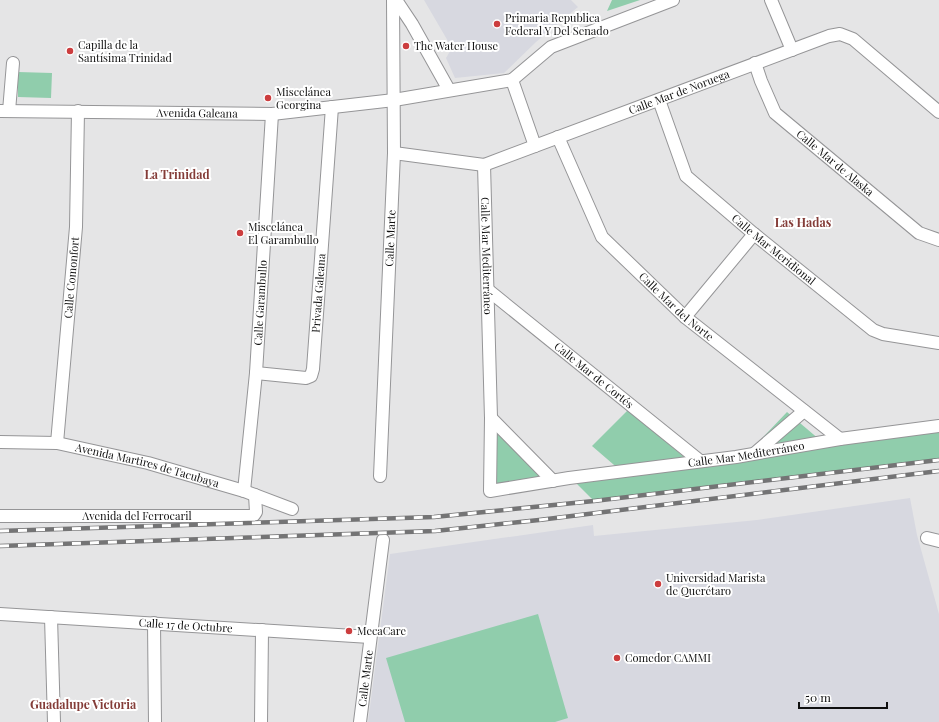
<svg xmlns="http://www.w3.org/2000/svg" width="939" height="722" font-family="'Playfair Display',serif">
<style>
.built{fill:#d7d8e0}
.green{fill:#90cdac}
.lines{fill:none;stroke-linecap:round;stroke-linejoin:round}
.street-casing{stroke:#959597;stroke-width:14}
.street{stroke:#fff;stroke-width:12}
.rail-casing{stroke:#747475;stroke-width:4.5}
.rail{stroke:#fff;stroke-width:3;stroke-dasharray:9;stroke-linecap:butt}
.poi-dot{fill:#cc3d3e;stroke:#fff;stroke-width:1.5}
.labels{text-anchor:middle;stroke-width:4;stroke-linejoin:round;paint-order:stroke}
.poi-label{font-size:11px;fill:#0f0f0f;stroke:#fff;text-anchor:start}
.street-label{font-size:11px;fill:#0f0f0f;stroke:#fff}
.neighbourhood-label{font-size:12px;font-weight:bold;fill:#843c38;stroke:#fff}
</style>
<rect width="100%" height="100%" fill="#e5e5e6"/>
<path class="built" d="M 424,0 L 571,0 L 578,7 L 536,42 L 504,73 L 455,78 L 446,58 L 452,48 Z
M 910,498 L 917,535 L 939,614 L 939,722 L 368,722 L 390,554 L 593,525 L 594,536 L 757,520 Z"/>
<path class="green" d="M 612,0 L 640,0 L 607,11 Z
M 18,72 L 52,73 L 51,98 L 18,97 Z
M 628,410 L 690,462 L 939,426 L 939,460 L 594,501 L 571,478 L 621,471 L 592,446 Z
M 787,412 L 820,440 L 749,452 Z
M 493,421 L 552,481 L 492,490 Z
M 538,614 L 568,718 L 555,722 L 405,722 L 386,658 Z"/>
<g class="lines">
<defs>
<g id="street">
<path d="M 396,0 L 412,24 L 449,90"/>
<path d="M 771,0 L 792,50"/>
<path id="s1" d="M 755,63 L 761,81 L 775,113 L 919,233 L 939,240"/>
<path d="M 512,80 L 535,146"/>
<path id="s2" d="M 659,100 L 686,176 L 754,234 L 873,330 L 883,334 L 939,343"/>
<path id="s3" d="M 0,111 L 272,114 L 394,100 L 512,80 L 551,47 L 673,0"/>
<path d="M 9,111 L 13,63"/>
<path id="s4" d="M 558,137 L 602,237 L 685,317 L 840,439"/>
<path id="s5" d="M 394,153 L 484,165 L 829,36 L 840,34 L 853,39 L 939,112"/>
<path id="s6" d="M 484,165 L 491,418 L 490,491 L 569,478 L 736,457 L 840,439 L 939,426"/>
<path id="s7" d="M 488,290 L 700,461"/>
<path d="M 685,317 L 754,234"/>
<path id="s8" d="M 256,373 L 306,378 L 311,376 L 313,369 L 332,107"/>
<path d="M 491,418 L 553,481"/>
<path id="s9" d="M 0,442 L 57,443 L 148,463 L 244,491 L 292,509"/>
<path id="s10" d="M 57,443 L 76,227 L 78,111"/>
<path d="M 755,453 L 804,411"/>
<path id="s11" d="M 380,476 L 394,153 L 393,0"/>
<path id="s12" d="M 244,491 L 256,373 L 272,114"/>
<path id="s13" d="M 0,516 L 251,516 L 254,515 L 256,512 L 255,495"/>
<path d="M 927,538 L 939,541"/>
<path id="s14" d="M 0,614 L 370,637"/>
<path d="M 51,617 L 54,722"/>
<path d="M 154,623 L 155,722"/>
<path d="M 261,722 L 262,630"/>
<path id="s15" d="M 360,722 L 383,540"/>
</g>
</defs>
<use href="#street" class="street-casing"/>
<use href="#street" class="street"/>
<defs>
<path id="rail" d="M 0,531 L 434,517 L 594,501 L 939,460
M 0,546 L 435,531 L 539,520 L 939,471"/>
</defs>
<use href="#rail" class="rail-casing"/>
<use href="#rail" class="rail"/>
</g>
<g class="poi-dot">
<circle cx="497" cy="24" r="4"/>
<circle cx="406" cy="46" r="4"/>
<circle cx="70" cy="51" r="4"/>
<circle cx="268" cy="98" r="4"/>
<circle cx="240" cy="233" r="4"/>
<circle cx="658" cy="584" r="4"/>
<circle cx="349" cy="631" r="4"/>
<circle cx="617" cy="658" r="4"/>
</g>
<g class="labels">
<g class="poi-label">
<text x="505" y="22">Primaria Republica<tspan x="505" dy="13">Federal Y Del Senado</tspan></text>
<text x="78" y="49">Capilla de la<tspan x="78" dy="13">Santísima Trinidad</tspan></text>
<text x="414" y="50">The Water House</text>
<text x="276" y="96">Miscelánea<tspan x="276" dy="13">Georgina</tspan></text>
<text x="248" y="231">Miscelánea<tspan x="248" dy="13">El Garambullo</tspan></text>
<text x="666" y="582">Universidad Marista<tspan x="666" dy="13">de Querétaro</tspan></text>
<text x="357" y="635">MecaCare</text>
<text x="625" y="662">Comedor CAMMI</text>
</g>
<g class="street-label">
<text dy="4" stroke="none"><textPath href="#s5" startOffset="299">Calle Mar de Noruega</textPath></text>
<text dy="4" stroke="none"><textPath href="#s3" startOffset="197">Avenida Galeana</textPath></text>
<text dy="4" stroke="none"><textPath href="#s1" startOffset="132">Calle Mar de Alaska</textPath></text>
<text dy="4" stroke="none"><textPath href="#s11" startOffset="238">Calle Marte</textPath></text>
<text dy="4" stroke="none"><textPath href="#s2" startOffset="195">Calle Mar Meridional</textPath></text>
<text dy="4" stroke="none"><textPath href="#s6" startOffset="91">Calle Mar Mediterráneo</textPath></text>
<text dy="4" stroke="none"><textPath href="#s10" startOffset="166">Calle Comonfort</textPath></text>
<text dy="4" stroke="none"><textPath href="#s8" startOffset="139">Privada Galeana</textPath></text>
<text dy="4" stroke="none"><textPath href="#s12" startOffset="189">Calle Garambullo</textPath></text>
<text dy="4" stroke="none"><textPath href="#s4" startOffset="211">Calle Mar del Norte</textPath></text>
<text dy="4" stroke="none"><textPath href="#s7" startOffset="136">Calle Mar de Cortés</textPath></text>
<text dy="4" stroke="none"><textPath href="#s6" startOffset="585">Calle Mar Mediterráneo</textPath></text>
<text dy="4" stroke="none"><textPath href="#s9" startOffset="150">Avenida Martires de Tacubaya</textPath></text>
<text dy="4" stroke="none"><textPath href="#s13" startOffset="137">Avenida del Ferrocaril</textPath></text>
<text dy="4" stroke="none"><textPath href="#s14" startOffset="186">Calle 17 de Octubre</textPath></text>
<text dy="4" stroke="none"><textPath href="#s15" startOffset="44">Calle Marte</textPath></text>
</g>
<g class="neighbourhood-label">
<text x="177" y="179">La Trinidad</text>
<text x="803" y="227">Las Hadas</text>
<text x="83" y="709">Guadalupe Victoria</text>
</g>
</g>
<path d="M799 702v6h88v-6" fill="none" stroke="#0f0f0f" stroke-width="2"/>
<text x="805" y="702" font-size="12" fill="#0f0f0f" stroke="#ffffff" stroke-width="3" paint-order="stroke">50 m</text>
</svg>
